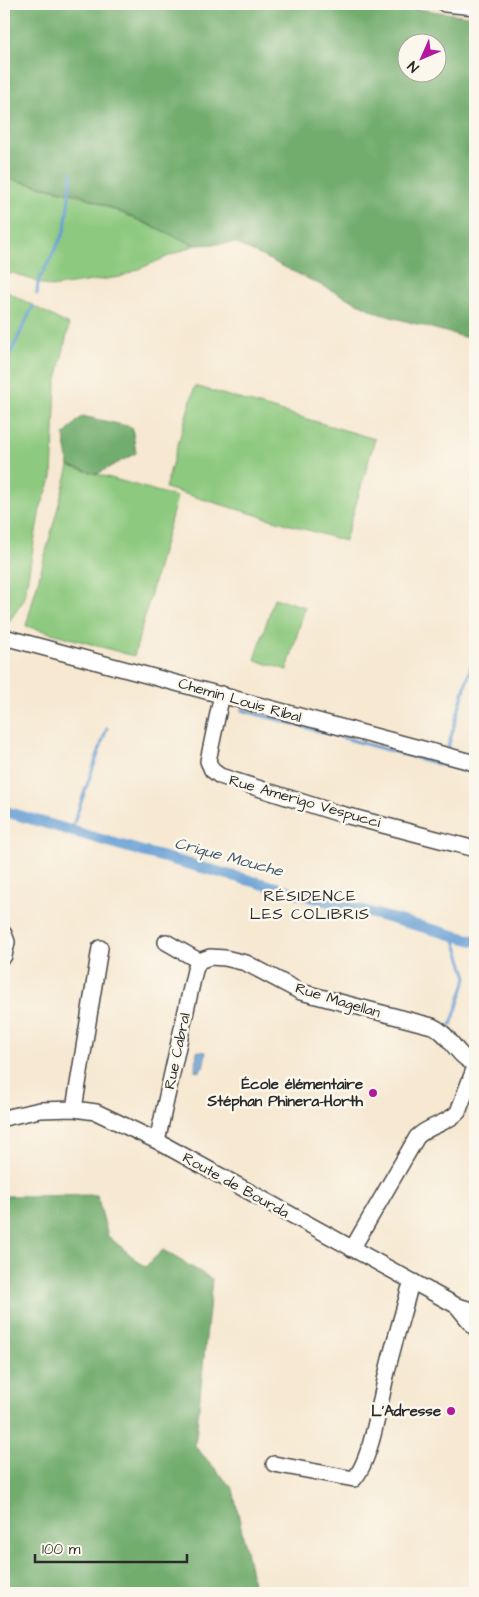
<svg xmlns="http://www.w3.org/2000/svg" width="479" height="1597" font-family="'Architects Daughter',sans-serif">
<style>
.green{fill:#8dc97f;stroke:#5c7a55}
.forest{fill:#72ad6e;stroke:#4e6c4c;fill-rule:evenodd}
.water{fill:#659ed4;stroke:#486480}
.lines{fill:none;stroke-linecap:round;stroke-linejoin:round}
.stream{stroke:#659ed4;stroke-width:3}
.canal{stroke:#659ed4;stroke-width:11}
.minor-casing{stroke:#494744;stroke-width:18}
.minor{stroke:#fff;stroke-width:15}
.poi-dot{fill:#b5179e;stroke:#fbf7ec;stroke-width:2}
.labels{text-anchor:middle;stroke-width:5;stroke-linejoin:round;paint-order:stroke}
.street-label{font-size:15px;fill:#2b2b2b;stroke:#fbf7ec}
.poi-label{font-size:15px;font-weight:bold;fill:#2b2b2b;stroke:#fbf7ec;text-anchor:end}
.water-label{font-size:16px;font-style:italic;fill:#42596f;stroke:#fbf7ec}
.neighbourhood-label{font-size:16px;letter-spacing:1px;fill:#2b2b2b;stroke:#fbf7ec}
</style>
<rect width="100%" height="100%" fill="#fbf7ec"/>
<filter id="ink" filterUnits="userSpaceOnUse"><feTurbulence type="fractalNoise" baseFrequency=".02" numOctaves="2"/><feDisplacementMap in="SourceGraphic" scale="10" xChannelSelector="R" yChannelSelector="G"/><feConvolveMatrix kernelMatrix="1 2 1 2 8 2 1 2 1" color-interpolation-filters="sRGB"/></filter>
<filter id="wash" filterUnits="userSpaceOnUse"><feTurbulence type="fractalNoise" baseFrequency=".0096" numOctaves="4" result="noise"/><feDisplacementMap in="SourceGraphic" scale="20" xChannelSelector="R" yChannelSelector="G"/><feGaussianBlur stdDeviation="1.12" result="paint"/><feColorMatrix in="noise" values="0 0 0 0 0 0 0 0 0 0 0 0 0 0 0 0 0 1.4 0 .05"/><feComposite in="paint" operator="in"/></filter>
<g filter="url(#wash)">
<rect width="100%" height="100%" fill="#f6e8d1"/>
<path class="green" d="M 4,178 L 82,196 L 195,245 L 120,277 L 50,287 L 13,273 L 4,276 Z
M 4,290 L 69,325 L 56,385 L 52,477 L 40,509 L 24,600 L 5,627 Z
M 195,386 L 375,439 L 345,541 L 165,488 Z
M 69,466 L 177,497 L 134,656 L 26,626 Z
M 274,598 L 305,607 L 287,670 L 255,660 Z"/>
<path class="forest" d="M 4,4 L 381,4 L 475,17 L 475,340 L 380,314 L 235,243 L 195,245 L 80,194 L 4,178 ZM 406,42 L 436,42 L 436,72 L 406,72 Z
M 82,416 L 132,427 L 136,453 L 97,474 L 69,466 L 64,435 Z
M 97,1195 L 108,1236 L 145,1267 L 163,1250 L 212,1279 L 195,1446 L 233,1489 L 255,1593 L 4,1593 L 4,1196 Z"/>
<path class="water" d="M 197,1051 L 206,1052 L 203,1068 L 201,1068 L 200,1072 L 195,1071 Z"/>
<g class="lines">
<path class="stream" d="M 37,294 L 38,282 L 65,230 L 72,172
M 4,367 L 33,306
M 242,710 L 475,774
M 448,747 L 475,652
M 71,831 L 107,728
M 451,1025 L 467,977 L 453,934"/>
<path class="canal" d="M 4,811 L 144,852 L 475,941"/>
</g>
</g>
<g filter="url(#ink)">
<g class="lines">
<defs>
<path id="minor" d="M 445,4 L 475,7
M 4,637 L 475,763
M 222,694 L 208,761 L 212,770 L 220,776 L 337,813 L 475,849
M 4,934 L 7,942 L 4,956
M 166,942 L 199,961 L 210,957 L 225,958 L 246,963 L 301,992 L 432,1026 C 451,1034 455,1056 475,1064
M 74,1109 L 100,948
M 4,1118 L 40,1110 L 74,1109 L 96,1112 L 157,1141 L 457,1306 L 475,1311
M 157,1141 L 195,970 L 199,961
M 352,1249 L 417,1137 C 429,1125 447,1124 458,1112 L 475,1067
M 457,1306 L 475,1328
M 274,1464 L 354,1479 C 372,1459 380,1400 387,1372 C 393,1345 402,1318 409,1290 L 414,1282"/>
</defs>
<use href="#minor" class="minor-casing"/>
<use href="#minor" class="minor"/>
</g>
</g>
<g class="poi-dot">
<circle cx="373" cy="1093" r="5"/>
<circle cx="451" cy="1411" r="5"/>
</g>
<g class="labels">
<g class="street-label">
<text transform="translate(240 700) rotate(16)" y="5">Chemin Louis Ribal</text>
<text transform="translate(305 801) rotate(16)" y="5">Rue Amerigo Vespucci</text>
<text transform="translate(338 1000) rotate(17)" y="5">Rue Magellan</text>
<text transform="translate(177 1051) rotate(-78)" y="5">Rue Cabral</text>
<text transform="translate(236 1185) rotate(29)" y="5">Route de Bourda</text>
</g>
<g class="poi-label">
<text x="363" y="1089">École élémentaire<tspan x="363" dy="17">Stéphan Phinera-Horth</tspan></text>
<text x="441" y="1416">L'Adresse</text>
</g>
<g class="water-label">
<text transform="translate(229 856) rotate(15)" y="6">Crique Mouche</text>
</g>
<g class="neighbourhood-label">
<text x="310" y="901">RÉSIDENCE<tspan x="310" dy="18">LES COLIBRIS</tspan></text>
</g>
</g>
<rect width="479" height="1597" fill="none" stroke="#fbf7ec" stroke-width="20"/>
<g transform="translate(422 58) rotate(225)"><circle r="24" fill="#fbf7ec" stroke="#a8a59f"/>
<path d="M0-4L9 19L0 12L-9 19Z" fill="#b5179e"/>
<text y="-8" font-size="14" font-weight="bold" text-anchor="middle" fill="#2b2b2b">N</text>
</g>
<path d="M35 1554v8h152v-8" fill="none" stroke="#2b2b2b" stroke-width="2.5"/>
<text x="42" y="1554" font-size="15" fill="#2b2b2b" stroke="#fbf7ec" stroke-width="4" paint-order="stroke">100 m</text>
</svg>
